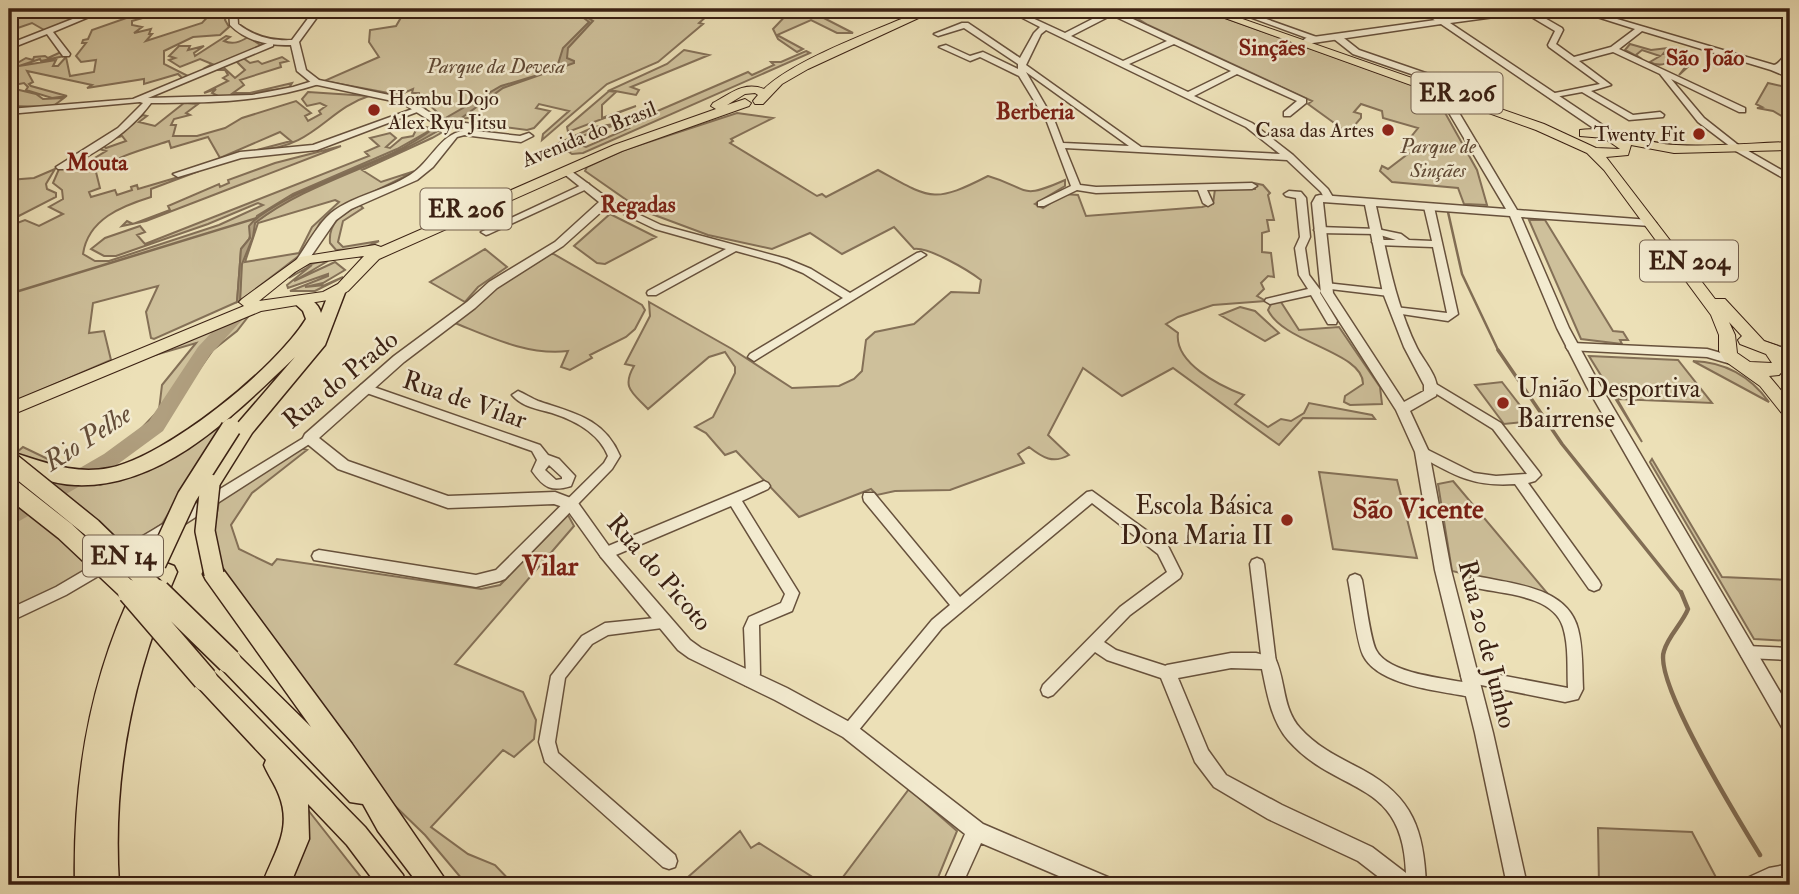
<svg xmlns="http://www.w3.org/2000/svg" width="1799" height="894" font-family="'IM FELL Double Pica',serif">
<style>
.green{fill:#cec09b;stroke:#847057;stroke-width:2;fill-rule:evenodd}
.water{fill:#b09f7f;stroke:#816d54;stroke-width:2}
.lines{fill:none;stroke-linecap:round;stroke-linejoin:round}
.stream-far2{stroke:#816d54;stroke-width:2.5}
.stream-far1{stroke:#816d54;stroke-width:3.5}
.stream{stroke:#816d54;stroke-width:4.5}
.river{fill:#b09f7f;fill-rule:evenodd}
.minor-casing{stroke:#67513c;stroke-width:3}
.tertiary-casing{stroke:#67513c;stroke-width:3}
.primary-casing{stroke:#3b2113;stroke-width:2}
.trunk-casing{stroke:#3b2113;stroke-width:3}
.minor{fill:#f3ebd0;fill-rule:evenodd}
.tertiary{fill:#f3ebd0;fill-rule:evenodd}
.primary{fill:#ece0b7;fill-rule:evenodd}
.trunk{fill:#ece0b7;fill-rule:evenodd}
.trunk-bridge-far1-casing{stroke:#3b2113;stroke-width:22;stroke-linecap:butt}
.trunk-bridge-casing{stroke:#3b2113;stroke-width:27;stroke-linecap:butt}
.trunk-bridge-far1{stroke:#ece0b7;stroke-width:19}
.trunk-bridge{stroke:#ece0b7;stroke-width:24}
.poi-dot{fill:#8f2418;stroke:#f3ebd0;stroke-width:2.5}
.labels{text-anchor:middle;stroke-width:5;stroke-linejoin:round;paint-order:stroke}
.far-park-label{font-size:21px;font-style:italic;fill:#604935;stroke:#f3ebd0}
.far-poi-label{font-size:21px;fill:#3b2113;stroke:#f3ebd0;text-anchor:end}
.far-street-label{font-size:21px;fill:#3b2113;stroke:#f3ebd0}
.far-neighbourhood-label{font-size:23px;font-weight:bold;fill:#7a1f14;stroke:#f3ebd0}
.shield{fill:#f3ebd0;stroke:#725e4c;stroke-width:2}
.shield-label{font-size:24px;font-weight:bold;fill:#3b2113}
.street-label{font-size:26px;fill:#3b2113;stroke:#f3ebd0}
.poi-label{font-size:26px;fill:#3b2113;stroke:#f3ebd0;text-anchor:start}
.water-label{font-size:28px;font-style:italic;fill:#644d39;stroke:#f3ebd0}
.neighbourhood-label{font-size:28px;font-weight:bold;fill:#7a1f14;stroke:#f3ebd0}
</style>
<rect width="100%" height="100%" fill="#ece0b7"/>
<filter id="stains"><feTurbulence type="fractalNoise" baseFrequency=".00286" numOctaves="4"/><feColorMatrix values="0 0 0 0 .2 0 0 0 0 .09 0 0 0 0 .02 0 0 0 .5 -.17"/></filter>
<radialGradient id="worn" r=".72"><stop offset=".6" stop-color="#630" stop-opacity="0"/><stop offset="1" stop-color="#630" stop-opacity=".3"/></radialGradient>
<path class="green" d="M 16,9 L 100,9 L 46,31 L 32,23 L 9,31 L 9,12 Z
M 152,9 L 174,9 L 132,21 L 132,25 L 142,27 L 134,33 L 151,29 L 149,34 L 152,34 L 146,41 L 202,23 L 215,9 L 229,9 L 225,20 L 229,27 L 220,35 L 193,37 L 164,51 L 164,64 L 190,77 L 183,79 L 178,74 L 144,84 L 144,79 L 87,88 L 92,85 L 27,71 L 33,82 L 29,84 L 31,86 L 67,96 L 52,98 L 26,90 L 28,87 L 24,83 L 9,86 L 9,71 L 13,70 L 14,65 L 26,58 L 33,60 L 34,57 L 45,56 L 48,58 L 61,52 L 64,56 L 41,61 L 40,59 L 19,66 L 56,60 L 53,66 L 58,66 L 66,57 L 70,76 L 94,72 L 96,60 L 81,62 L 76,56 L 86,43 L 82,43 L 83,40 L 88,39 L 92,30 Z
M 406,9 L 715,9 L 699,23 L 703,24 L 658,62 L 607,84 L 542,140 L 543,134 L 569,111 L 539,104 L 536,108 L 550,111 L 534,128 L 527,130 L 488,125 L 468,118 L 446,120 L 429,105 L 430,101 L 419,101 L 419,93 L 412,93 L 413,89 L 399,95 L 324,81 L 379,57 L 369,42 L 370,30 L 396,26 Z
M 792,9 L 827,9 L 816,14 L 853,33 L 837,33 L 811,20 L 777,35 L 803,49 L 797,52 L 778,39 L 773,29 Z
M 1122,9 L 1200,9 L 1432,92 L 1440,97 L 1448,110 L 1444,111 L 1477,170 L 1487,205 L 1464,204 L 1458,188 L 1392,182 L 1380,171 L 1382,166 L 1388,169 L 1409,153 L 1402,148 L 1418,128 L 1383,118 L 1382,111 L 1361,104 L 1354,112 L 1361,114 L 1361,118 L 1348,133 L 1308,104 L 1312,101 L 1148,25 Z
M 226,36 L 230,37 L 224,41 C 233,45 240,42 248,37 L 262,46 L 209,69 L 205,68 L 212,64 L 200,59 L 180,67 L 169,60 L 175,58 L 169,56 L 179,46 L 190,46 L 188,50 L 204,46 L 194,53 L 195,56 Z
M 1630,44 L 1651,50 L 1668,48 L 1663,54 L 1675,53 L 1678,55 L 1674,56 L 1692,63 L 1679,75 L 1687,65 L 1672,60 C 1665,65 1657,66 1650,62 L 1660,56 L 1642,50 L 1636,55 L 1642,59 L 1625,50 Z
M 684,50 L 709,55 L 631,87 L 639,90 L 636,95 L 610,90 L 667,64 Z
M 806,51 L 810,53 L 583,153 L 572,154 L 557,144 L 594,127 L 621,123 L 576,138 L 579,141 L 575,143 L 586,147 L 629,128 L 625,125 L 748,72 L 752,75 L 774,65 L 771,62 L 781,62 Z
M 282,57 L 288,61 L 280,63 L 281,67 L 240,80 L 244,85 L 233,93 L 250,93 L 292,83 L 289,88 L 220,97 L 212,93 L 216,89 L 204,93 L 228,81 L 223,78 L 228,75 L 225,70 L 216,70 L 223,67 L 235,78 L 245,70 L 236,61 L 243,58 L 250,63 L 258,61 L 262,64 Z
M 1768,83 L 1790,88 L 1790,121 L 1773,111 L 1757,108 L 1762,107 L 1756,104 Z
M 15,89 L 36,94 L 43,99 L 64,98 L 52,107 L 9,106 L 9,92 Z
M 609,91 L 616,92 L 602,105 L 602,118 L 636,106 L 568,132 L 567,127 Z
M 308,92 L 369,96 C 327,109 314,148 257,150 L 291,141 L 280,132 L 220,158 L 208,137 L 171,148 L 169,141 C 151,147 112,157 96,172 L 100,188 L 89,192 L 91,197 L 115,190 L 117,195 L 132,190 L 131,187 L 137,185 L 138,189 L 199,171 L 151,189 L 151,197 C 122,206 88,219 83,254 L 95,261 L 109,261 L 219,225 L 263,205 L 258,203 L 208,224 L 116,256 L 104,256 L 91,249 L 105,238 L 140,226 L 145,232 L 137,235 L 145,244 L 369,156 L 365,152 L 379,146 L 370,138 L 390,133 L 396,138 L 386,147 L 390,148 L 402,138 L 413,136 L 418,126 L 434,128 L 397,149 L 293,194 L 257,216 L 250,238 L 241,249 L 237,302 L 154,339 L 151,338 L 146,312 L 158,286 L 93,303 L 89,333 L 104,331 L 111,360 L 9,404 L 9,226 L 25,220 L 39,226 L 63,214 L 49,207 L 63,199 L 62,190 L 53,183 L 59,169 L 65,166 L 75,170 L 106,151 L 99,149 L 102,144 L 106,148 L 126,141 L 122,136 L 109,140 L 143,115 L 147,116 L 139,122 L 155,126 L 184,103 L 198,104 L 186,113 L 190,115 L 174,119 L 171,125 L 176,125 L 173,136 L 197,136 L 225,128 L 242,118 L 296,101 L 311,113 L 305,116 L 308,121 L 321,114 L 319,111 L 326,106 L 320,103 L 307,106 L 302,99 Z
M 737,113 L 773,118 L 731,139 L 733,141 L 730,143 L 817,196 L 822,194 L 826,197 L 878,170 C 931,199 933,204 988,176 C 1030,188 1018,201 1065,180 L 1065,186 L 1035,204 L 1043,208 L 1064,194 L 1078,195 L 1086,216 L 1202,207 L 1213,204 L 1215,189 L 1255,189 L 1254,183 L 1263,185 L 1270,193 L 1268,195 L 1274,220 L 1267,220 L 1269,231 L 1262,233 L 1262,252 L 1271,253 L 1274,277 L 1268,276 L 1261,283 L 1264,289 L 1257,296 L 1266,301 L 1213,305 L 1178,317 L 1166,324 L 1178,333 C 1174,363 1220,386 1244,395 L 1235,404 L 1268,427 L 1281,419 L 1291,421 L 1304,413 L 1309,403 L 1372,415 L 1375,419 L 1303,418 L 1279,445 L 1173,368 L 1122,396 L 1083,368 L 1048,435 L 1069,455 C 1053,464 1043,458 1029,447 L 1018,454 L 1024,463 L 950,490 L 895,491 L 877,495 L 871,489 L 799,517 L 736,451 L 725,455 L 706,433 L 695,427 L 713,417 L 735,373 L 735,367 L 725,352 L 709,357 L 648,409 C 633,393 621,388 634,366 L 625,364 L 650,316 L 649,302 L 732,349 L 792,388 L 839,386 L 854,379 L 862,371 L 866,340 L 875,332 L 914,324 L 951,292 L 979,293 L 981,280 C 968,270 929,247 914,249 L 894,227 L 842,254 L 810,233 L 772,249 L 708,235 L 641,210 L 585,171 L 587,167 L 624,150 Z
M 439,130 L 441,133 L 432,138 L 362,170 L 381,182 L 418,170 L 332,212 L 320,223 L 304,252 L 240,301 L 241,265 L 254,223 L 295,195 L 401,150 ZM 335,200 L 339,202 L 312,227 L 299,253 L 245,262 L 258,223 Z
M 341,146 L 146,221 L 122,226 L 127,221 L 133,224 L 170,210 L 168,206 L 219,184 L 220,187 L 229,183 L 228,180 L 275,163 Z
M 55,169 L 46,184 L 47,189 L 56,193 L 56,197 L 9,221 L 9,180 L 34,178 Z
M 360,205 L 363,208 L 343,221 L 338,242 L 343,247 L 379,241 L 362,249 L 336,250 L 330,243 C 328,222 343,213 360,205 Z
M 610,214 L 656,237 L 605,264 L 597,263 L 574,246 Z
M 1529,220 L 1545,220 L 1613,331 L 1623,332 L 1628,340 L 1620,340 L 1622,344 L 1581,339 Z
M 485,249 L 507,267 L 478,287 L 465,302 L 430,282 Z
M 552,253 L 642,305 L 645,310 L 635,329 L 626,337 L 590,355 L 592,358 L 570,370 L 561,367 L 568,351 C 529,356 490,337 455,323 L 487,294 Z
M 328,261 L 294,281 L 335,262 L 345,270 L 323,283 L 305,287 L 325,285 L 343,277 L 315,291 L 290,291 L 328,276 L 328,274 L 288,288 L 287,285 L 312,265 L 289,278 C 299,266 313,262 328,261 Z
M 1279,299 L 1299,330 L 1339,327 L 1380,387 L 1382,404 L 1350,405 L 1344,402 L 1345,396 L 1363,384 C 1364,352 1283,343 1268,310 L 1272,302 Z
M 1240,307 L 1255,311 L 1279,333 L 1265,341 L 1220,315 Z
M 251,313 L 237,331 L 213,350 L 161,424 L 112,463 L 81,475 L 100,485 C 166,469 203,441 249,393 L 212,442 L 162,524 L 66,585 L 9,609 L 9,459 L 23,447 L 81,475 L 136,434 L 159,410 L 162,385 L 196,343 L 131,362 Z
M 1589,356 L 1678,360 L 1712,403 L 1617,399 L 1642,442 Z
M 1693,361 C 1725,362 1750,376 1769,402 Z
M 1502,382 L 1532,421 L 1504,424 L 1475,385 Z
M 300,448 L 307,450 L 252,493 L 231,525 L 239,549 L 272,565 L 277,559 L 481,589 L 500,585 L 568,515 L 574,526 L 455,664 L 523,692 L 536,720 L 534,739 L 514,757 L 503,750 L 431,827 L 468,854 L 495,865 L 514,885 L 467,885 L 425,835 L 393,804 L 222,573 L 212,542 L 219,501 Z
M 1652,459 L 1722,577 L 1790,580 L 1790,641 L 1754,639 L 1650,462 Z
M 1319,472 L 1397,480 L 1417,558 L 1333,549 Z
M 1453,481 L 1548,594 L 1452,571 L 1438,484 Z
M 909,789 L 957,831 L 935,885 L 837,885 Z
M 308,810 L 367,885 L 283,885 L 292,874 Z
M 1598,828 L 1692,832 L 1719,883 L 1717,885 L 1599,885 Z
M 740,831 L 751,848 L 759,843 L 825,885 L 679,885 Z"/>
<path class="water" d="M 572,9 L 583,9 L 577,11 L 593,21 L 568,48 L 567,58 L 574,61 L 574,63 L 503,88 L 460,119 L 444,119 L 501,86 L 538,75 L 558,64 L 563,48 L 589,22 Z
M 434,128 L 439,130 C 380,167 310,181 255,223 L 253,237 L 242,264 L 240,301 L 237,302 L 241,249 L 250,238 L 249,226 C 255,218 261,215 269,210 C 320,177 386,165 434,128 Z"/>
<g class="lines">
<path class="stream-far2" d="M 1448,212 L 1462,274 L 1499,352
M 9,294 L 257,218"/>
<path class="stream-far1" d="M 1498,350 L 1562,444 L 1682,594"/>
<path class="stream" d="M 1681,592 L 1688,609 C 1682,624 1668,636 1664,651 C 1653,682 1740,822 1760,855"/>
<path class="river" d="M 233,314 L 242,320 L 210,355 L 163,431 L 118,464 L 9,527 L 9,509 L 104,454 L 149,421 L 198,347 L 227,316 Z"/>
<defs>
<path id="minor" d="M 98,9 L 108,9 L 53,32 L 70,54 L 69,56 L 63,56 L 47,34 L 9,49 L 9,44 Z
M 1005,9 L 1013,9 L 1065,33 L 1104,13 L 1120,13 L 1306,99 L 1306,103 L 1290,116 L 1284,116 L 1284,112 L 1297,101 L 1237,74 L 1194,96 L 1252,123 L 1293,155 L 1328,189 L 1334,199 L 1332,201 L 1326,201 L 1321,192 L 1287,160 L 1065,148 L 1080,185 L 1096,187 L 1252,183 L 1257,186 L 1252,189 L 1207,190 L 1213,203 L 1208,206 L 1203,203 L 1198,190 L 1096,193 L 1077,190 L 1044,206 L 1038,206 L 1038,202 L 1071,186 L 1047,122 L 1019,76 L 980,57 L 970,61 L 939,47 L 946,45 L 970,56 L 983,52 L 1018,69 L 1018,64 L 964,28 L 938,36 L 934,34 L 962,23 L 968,23 L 1020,58 L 1034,33 L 1040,27 ZM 1108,17 L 1116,17 L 1167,41 L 1123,61 L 1071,36 ZM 1046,30 L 1246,127 L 1280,154 L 1141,147 L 1026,65 L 1041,34 ZM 1174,44 L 1231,71 L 1188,92 L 1129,64 ZM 1026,72 L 1129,146 L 1063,143 L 1055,122 Z
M 1214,9 L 1222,9 L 1223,10 L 1219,12 Z
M 1228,9 L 1238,9 L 1325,40 L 1318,42 Z
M 1419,9 L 1428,9 L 1447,22 L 1440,24 Z
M 1523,9 L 1529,9 L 1562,28 L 1563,30 L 1556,44 L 1574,57 L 1611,47 L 1635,29 L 1572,9 L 1583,9 L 1774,65 C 1781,63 1783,54 1790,53 L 1790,60 L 1781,68 L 1790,73 L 1790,78 L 1771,70 L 1642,31 L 1619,49 L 1745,108 L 1745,112 L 1739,112 L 1671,79 L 1704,118 L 1742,148 L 1735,150 L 1698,122 L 1660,74 L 1613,52 L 1579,61 L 1611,85 L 1591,91 L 1633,115 L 1660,112 L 1664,115 L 1663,117 L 1629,120 L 1582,92 L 1550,98 L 1550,94 L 1600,84 L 1549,47 L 1548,45 L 1555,31 L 1523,12 Z
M 1334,35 L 1340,35 L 1359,50 L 1443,79 L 1469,79 L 1476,86 L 1472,88 L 1455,89 L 1353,54 L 1334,39 Z
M 270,42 L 273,42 L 273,46 L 148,98 L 252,95 L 293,87 L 316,80 L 319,80 L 319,84 C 264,102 209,103 151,103 C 129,133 97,152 64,169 L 58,169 L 56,167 L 118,128 L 143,103 L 140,102 L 9,114 L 9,109 L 133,99 Z
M 418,107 L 425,109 L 317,150 L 241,158 L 178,177 L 173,174 L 240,152 L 313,145 Z
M 467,130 L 520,136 L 529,133 L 533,136 L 521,142 L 464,135 L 463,133 Z
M 586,183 L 589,184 L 589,188 L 489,234 L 486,235 L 481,232 Z
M 1289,191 L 1301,192 L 1306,198 L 1310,237 L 1305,248 L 1309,275 L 1321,291 L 1320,293 L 1337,321 L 1336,324 L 1328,324 L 1311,295 L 1270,304 L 1265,301 L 1266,299 L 1308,289 L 1299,275 L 1295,248 L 1300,237 L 1296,198 L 1286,196 L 1284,194 Z
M 606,199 L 661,225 L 787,259 L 811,269 L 850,293 L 917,253 L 921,252 L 926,255 L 754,361 L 748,357 L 750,354 L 843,298 L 803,273 L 779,263 L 736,251 L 656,295 L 648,295 L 647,293 L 648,291 L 726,249 L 655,229 L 603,204 L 601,202 Z
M 1429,204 L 1434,207 L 1458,314 L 1448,321 L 1395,313 L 1390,310 L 1395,307 L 1447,313 L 1433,247 L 1377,245 L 1372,242 L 1373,240 L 1396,240 L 1377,234 L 1319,233 L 1314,230 L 1319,227 L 1377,229 L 1401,234 L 1409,240 L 1432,241 L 1424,207 Z
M 1326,283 L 1389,290 L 1394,293 L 1389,296 L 1322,288 L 1321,286 Z
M 1572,343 L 1707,349 L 1742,359 L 1744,362 L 1738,366 L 1707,357 L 1568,350 L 1566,347 L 1568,344 Z
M 1431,381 L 1501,423 L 1539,472 L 1541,475 L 1535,481 L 1528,483 L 1599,581 L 1601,585 L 1599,589 L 1594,591 L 1589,589 L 1515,484 C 1472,487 1454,475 1418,455 L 1416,452 L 1418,449 L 1422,447 L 1474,473 L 1496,476 L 1527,474 L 1493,429 L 1427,388 L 1425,385 Z
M 365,384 L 540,445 L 548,455 L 559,459 L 575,476 L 571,486 C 551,492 544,488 532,471 L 537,460 L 532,451 L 361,391 L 359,388 L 361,385 ZM 549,465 L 562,477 L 562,479 L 556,480 L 545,470 Z
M 518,391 C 525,394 531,398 538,401 C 573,413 604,418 620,456 L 612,469 L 505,579 L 500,581 L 476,587 L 314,560 L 312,556 L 314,552 L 319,550 L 476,575 L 496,570 L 604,463 L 608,456 C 599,433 574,420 552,413 C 538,409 522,407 512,395 Z
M 310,434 L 314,435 L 316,438 L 314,441 L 163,538 L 66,595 L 9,622 L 9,609 L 56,587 L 153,530 Z
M 764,481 L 768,483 L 770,486 L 768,489 L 742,501 L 799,593 L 792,611 L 759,625 L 760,674 L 755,685 L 750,687 L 745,685 L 743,680 L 746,674 L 744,628 L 749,617 L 781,603 L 785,594 L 731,506 L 611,557 L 606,558 L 601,557 L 599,553 L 601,549 Z
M 1092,491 L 1168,546 L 1182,574 L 1180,578 L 1130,615 L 1104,642 L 1116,650 L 1172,668 L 1174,673 L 1172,678 L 1167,680 L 1107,660 L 1095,652 L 1053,695 L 1048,697 L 1043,695 L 1041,690 L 1043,685 L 1120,607 L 1167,572 L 1158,554 L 1092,503 L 942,628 L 854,736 L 849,738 L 844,736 L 841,731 L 844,726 L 932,620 L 950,605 L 864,501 L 863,497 L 864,493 L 874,493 L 960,597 L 1087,492 Z
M 1257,558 L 1262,560 L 1264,564 L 1276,663 L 1274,668 L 1269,670 L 1264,668 L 1262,663 L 1250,564 L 1252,560 Z
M 1355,574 L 1360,576 L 1362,580 C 1365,596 1370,638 1376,650 C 1388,674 1444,678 1468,683 L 1463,681 L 1461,676 L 1463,671 L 1468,669 L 1568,688 C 1567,668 1569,646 1563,627 C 1553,595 1503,594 1476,588 L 1471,586 L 1469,582 L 1471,578 L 1476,576 C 1511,584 1567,586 1578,629 C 1583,648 1582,669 1583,689 L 1578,699 L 1565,702 L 1471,683 L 1476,685 L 1478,690 L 1476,695 L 1471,697 C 1441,691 1378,686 1363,655 C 1356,639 1352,599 1348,580 L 1350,576 Z
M 665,617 L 670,619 L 672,623 L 670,627 L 608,635 L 592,644 L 565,678 L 555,742 L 558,753 L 675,855 L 677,861 L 675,867 L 669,869 L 663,867 L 545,762 L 539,742 L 551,676 L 582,636 L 605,623 Z
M 1747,646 L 1790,648 L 1790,660 L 1747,658 L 1742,657 L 1740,652 L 1742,647 Z"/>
<path id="tertiary" d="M 229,9 L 237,9 L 238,24 C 255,37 272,41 292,40 L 315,9 L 323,9 L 299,42 L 306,70 L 319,80 L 408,99 L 442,120 L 473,124 L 475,126 L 472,133 L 457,137 L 433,167 L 417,180 L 351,209 L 336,220 L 305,265 L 297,265 L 295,262 C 306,247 317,225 331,213 C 354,195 385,191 410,175 C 430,163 440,134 463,131 L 464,128 L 437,125 L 402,103 L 313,84 L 297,71 L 291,45 C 269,46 246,41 230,25 Z
M 1515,9 L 1535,9 L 1531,12 L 1450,23 L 1616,134 L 1616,138 L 1608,138 L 1441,24 L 1306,44 L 1302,41 L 1306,38 Z
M 1451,93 L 1456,96 L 1452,101 L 1517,210 L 1650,220 L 1656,223 L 1650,226 L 1521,217 L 1569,328 L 1601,387 L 1790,709 L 1790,733 L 1784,731 L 1587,387 L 1557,328 L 1510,216 L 1376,206 C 1387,254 1395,303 1417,348 C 1424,362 1442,380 1436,396 L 1410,411 L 1429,452 L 1451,570 L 1493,733 L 1527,885 L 1507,885 L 1475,733 L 1435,570 L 1415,452 L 1396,410 L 1321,293 L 1312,203 L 1316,196 L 1320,195 L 1506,209 L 1442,101 ZM 1323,202 L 1365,205 L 1383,293 L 1404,347 L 1424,385 L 1424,391 L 1404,402 L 1333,293 Z
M 1738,145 L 1790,175 L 1790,182 L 1734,150 L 1733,148 Z
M 567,168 L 610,200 L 610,204 L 563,246 L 497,288 L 475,308 L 404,362 L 319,438 L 348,461 L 448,496 L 555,492 L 576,500 L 611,549 L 690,640 L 701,648 L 787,688 L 855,725 L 983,824 L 1110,878 L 1113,885 L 1080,885 L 981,843 L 962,885 L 942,885 L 965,834 L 843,737 L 775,700 L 689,658 L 678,650 L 601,557 L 566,508 L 554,504 L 448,508 L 338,469 L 305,442 L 303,438 L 305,434 L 394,356 L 467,302 L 489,282 L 555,242 L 599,202 L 563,173 L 562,171 Z
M 1765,342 L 1790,350 L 1790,359 L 1761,349 L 1759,346 L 1761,343 Z
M 1231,653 L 1256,653 L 1275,658 C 1286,681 1282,708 1300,728 C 1318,748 1340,758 1363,770 C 1413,797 1424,831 1426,885 L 1389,885 L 1358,861 L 1268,819 L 1214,787 L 1195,762 L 1159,673 L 1161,668 L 1167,665 ZM 1231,668 L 1262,669 C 1267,693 1271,720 1288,740 C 1337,796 1403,777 1406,873 L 1372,847 L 1282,805 L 1226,775 L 1208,750 L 1178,678 Z
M 1790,864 L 1790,884 L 1744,885 L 1747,878 L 1769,868 Z"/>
<path id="primary" d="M 925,9 L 938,9 L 808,69 L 782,84 L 763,104 L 755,104 L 753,101 L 758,95 L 755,93 L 745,94 L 727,105 L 745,99 L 751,103 L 749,106 L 622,151 L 379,259 L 348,291 L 334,299 L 261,311 L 9,416 L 9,403 L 244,306 L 239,302 L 242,299 L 300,257 L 375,245 L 381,247 L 614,145 L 716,109 L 711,106 L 713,103 C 730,94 744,81 764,89 C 796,58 882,28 925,9 ZM 364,256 L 338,284 L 323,292 L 259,301 L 295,272 L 310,263 Z
M 1200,9 L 1214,9 L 1544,124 L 1596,148 L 1620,149 L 1604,138 L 1580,136 L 1580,130 C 1608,125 1645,144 1676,145 C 1713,147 1752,143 1790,142 L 1790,150 L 1674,153 L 1631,145 L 1628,155 L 1606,157 L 1715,299 L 1725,299 L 1764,341 L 1778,346 L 1789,364 L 1779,375 L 1769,376 L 1790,401 L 1790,418 L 1784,416 L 1760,386 L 1725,361 L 1719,351 L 1719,335 L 1711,315 L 1604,170 L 1587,153 L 1536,130 ZM 1729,322 L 1742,336 L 1738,340 L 1740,344 L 1766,354 L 1772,363 L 1750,362 L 1737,353 L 1735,335 Z"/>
<path id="trunk" d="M 338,285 L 346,290 L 325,345 L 252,433 L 217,489 L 203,489 L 200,484 L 238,423 L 295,357 C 236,413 163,489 75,485 C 52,484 30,475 9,466 L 11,452 C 45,462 73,475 109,468 C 167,456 275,369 306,319 L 303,311 L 292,301 L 294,297 C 306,294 318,302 321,313 L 330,290 Z
M 166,563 L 174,566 L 177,572 C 133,674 112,774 119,885 L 75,885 C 73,780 89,679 136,584 L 144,581 L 150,583 L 158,566 Z
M 214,565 L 222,568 L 352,744 L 449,885 L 419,885 L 378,831 L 363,804 L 350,802 L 221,668 L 217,661 L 221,654 L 229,651 L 237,654 L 311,727 L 206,580 L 203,574 L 206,568 Z
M 205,668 L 213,672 L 365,827 L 403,875 L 406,885 L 377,885 L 347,845 L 308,804 L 309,839 L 290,885 L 262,885 C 273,854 293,830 279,795 C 275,784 268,775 264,765 L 266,760 L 197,686 L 193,679 L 197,672 Z"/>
</defs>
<use href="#minor" class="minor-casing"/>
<use href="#tertiary" class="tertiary-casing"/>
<use href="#primary" class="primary-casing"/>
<use href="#trunk" class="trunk-casing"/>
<use href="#minor" class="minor"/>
<use href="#tertiary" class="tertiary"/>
<use href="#primary" class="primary"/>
<use href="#trunk" class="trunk"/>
<defs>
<path id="trunk-bridge-far1" d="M 9,461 L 92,528 L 160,594
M 210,484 L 205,531 L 214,574
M 9,487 L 65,531 L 132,594
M 156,564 L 187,497 L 231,428"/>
<path id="trunk-bridge" d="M 130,592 L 205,679
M 158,592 L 229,661"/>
</defs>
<use href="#trunk-bridge-far1" class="trunk-bridge-far1-casing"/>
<use href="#trunk-bridge" class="trunk-bridge-casing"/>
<use href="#trunk-bridge-far1" class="trunk-bridge-far1"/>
<use href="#trunk-bridge" class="trunk-bridge"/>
</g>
<g class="poi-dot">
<circle cx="374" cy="110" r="7"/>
<circle cx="1388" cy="130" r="7"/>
<circle cx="1699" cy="134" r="7"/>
<circle cx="1503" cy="403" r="7"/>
<circle cx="1287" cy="520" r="7"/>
</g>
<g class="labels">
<g class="far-park-label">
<text x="496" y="73">Parque da Devesa</text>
<text x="1438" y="153">Parque de<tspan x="1438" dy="24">Sinçães</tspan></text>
</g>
<g class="far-poi-label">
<text x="388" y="105" text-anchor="start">Hombu Dojo<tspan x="388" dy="24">Alex Ryu Jitsu</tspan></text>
<text x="1374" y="137">Casa das Artes</text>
<text x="1685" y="141">Twenty Fit</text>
</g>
<g class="far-street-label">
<text transform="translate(589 134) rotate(-22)" y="7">Avenida do Brasil</text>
</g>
<g class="far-neighbourhood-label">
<text x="1272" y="55">Sinçães</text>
<text x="1705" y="65">São João</text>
<text x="1035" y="119">Berberia</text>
<text x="97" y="170">Mouta</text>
<text x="638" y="212">Regadas</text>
</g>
<g class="shield">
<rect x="1411.5" y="72.5" width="91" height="41" rx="5"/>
<rect x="420.5" y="188.5" width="91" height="41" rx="5"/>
<rect x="1640" y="240.5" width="98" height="41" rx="5"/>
<rect x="83" y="535.5" width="80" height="41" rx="5"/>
</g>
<g class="shield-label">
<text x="1457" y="101">ER 206</text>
<text x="466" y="217">ER 206</text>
<text x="1689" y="269">EN 204</text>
<text x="123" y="564">EN 14</text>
</g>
<g class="street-label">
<text transform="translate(340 379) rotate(-39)" y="9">Rua do Prado</text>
<text transform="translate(465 399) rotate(19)" y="9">Rua de Vilar</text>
<text transform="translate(660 572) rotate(49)" y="9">Rua do Picoto</text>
<text transform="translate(1488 644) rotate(76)" y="9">Rua 20 de Junho</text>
</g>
<g class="poi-label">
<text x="1517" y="397">União Desportiva<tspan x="1517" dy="30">Bairrense</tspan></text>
<text x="1273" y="514" text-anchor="end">Escola Básica<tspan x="1273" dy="30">Dona Maria II</tspan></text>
</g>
<g class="water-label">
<text transform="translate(87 437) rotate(-33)" y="10">Rio Pelhe</text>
</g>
<g class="neighbourhood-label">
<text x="1418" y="518">São Vicente</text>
<text x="550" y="575">Vilar</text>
</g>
</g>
<rect width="1799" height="894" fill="none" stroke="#ece0b7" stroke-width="35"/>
<rect x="10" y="10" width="1778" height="873" fill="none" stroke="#3b2113" stroke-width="3.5"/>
<rect x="18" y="18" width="1764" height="859" fill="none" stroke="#3b2113" stroke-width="2"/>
<rect width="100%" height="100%" filter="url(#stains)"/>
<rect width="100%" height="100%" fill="url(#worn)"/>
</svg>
